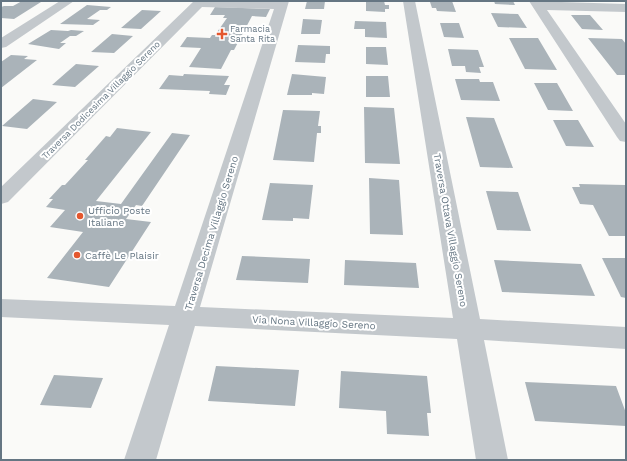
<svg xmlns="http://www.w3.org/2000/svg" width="627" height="461" font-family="'Work Sans',sans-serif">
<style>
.building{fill:#aab3b9}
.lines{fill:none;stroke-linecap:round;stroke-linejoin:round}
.minor{fill:#c3c8cc;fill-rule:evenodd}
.poi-dot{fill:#e4572e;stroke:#fff;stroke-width:1.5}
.labels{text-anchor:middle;stroke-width:4;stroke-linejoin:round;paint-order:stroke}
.far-poi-label{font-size:9px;fill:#657683;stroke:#fff;text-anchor:start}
.far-street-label{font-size:9px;fill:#657683;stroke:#fff}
.poi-label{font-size:10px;fill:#657683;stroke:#fff;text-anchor:start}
.street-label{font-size:10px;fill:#657683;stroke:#fff}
</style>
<rect width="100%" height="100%" fill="#fafaf8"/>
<path class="building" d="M 22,1 L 41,2 L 14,19 L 1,18 L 1,7 L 4,6 L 13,6 Z
M 307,1 L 325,1 L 324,9 L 305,9 Z
M 366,1 L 384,1 L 385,5 L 389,5 L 389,9 L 385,9 L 385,12 L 366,11 Z
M 452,1 L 456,12 L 437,11 L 436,8 L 432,8 L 430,2 Z
M 494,1 L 513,1 L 515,5 L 495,4 Z
M 87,5 L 111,7 L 107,10 L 100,10 L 87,19 L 100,20 L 93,25 L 60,24 Z
M 215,7 L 270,9 L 266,17 L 252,16 L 234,50 L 231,50 L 221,69 L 189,67 L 201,48 L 180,47 L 187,37 L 210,38 L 212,35 L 215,35 L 227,18 L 223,18 L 225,15 L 210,15 Z
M 142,10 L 161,11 L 141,29 L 121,28 Z
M 491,13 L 518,14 L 527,28 L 498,27 Z
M 571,15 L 590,15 L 603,30 L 582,29 Z
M 303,19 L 322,20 L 320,34 L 301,34 Z
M 355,21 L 386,22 L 387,38 L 365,37 L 365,29 L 354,29 Z
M 440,23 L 459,23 L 464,38 L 444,37 Z
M 51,30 L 68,31 L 71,30 L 84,31 L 76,36 L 70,36 L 60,43 L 66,43 L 59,49 L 28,44 Z
M 112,34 L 133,36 L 114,53 L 91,52 Z
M 509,38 L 538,38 L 557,70 L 525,69 Z
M 588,38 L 622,39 L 626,44 L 626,75 L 617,75 Z
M 298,45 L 330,46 L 330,54 L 326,54 L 325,63 L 295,62 Z
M 366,47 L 386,47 L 388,65 L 366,64 Z
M 448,49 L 478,50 L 484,67 L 479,67 L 481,73 L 466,72 L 465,66 L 452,66 Z
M 11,55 L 28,56 L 24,59 L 37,60 L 1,88 L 1,62 Z
M 76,64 L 99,66 L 75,87 L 52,85 Z
M 184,74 L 229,76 L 224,85 L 230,85 L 226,95 L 209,94 L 210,91 L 159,89 L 169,75 L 183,76 Z
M 292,74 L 326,77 L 324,94 L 312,93 L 312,95 L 287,95 Z
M 366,76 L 388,76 L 390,97 L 366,97 Z
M 455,79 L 479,79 L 480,82 L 493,82 L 500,101 L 461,100 Z
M 534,83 L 557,83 L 573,111 L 548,110 Z
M 33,99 L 57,102 L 27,129 L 2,126 Z
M 364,107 L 394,108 L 400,164 L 365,163 Z
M 283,110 L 320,111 L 318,126 L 321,126 L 321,133 L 317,133 L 314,162 L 273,160 Z
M 466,117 L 494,118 L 513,168 L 480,167 Z
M 553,120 L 578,120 L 594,147 L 566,146 Z
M 117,128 L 151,132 L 96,201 L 121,204 L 172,133 L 190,135 L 142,206 L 136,205 L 126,219 L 151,222 L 109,287 L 47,278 L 83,232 L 50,227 L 65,210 L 46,207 L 53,199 L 49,199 L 62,185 L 65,185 L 88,160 L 85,160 L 106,136 L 110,137 Z
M 369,178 L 399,180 L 403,235 L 370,234 Z
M 270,183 L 313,185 L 309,219 L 293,218 L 293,221 L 262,220 Z
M 579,184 L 625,185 L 626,236 L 609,236 L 593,205 L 580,204 L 572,187 L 580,187 Z
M 486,191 L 518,192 L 531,231 L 497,230 Z
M 242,256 L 310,259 L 308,283 L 236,280 Z
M 602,258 L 626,258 L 626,298 L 621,297 Z
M 345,260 L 416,263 L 419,288 L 344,285 Z
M 494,260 L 581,264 L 595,296 L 502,292 Z
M 216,366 L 299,370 L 295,406 L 208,401 Z
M 341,371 L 427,376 L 431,413 L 427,413 L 429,436 L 387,434 L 386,411 L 339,408 Z
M 54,375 L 103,378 L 91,408 L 40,405 Z
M 525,382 L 616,386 L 626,413 L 626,426 L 535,421 Z"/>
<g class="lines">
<path class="minor" d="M 60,1 L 74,1 L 6,47 L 1,48 L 1,38 Z
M 194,1 L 277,2 L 289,1 L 200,307 L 453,318 L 403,1 L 415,1 L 480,319 L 626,327 L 626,349 L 484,340 L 508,460 L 476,460 L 457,339 L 195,326 L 156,460 L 124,460 L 169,325 L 1,317 L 1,299 L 175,306 L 274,9 L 202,7 L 8,202 L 1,204 L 1,187 Z
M 529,1 L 626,4 L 626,12 L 547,10 L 626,124 L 626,142 L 620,141 L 617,137 Z"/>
</g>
<g class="poi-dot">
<path d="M220 28h4v4h4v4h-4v4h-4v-4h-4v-4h4z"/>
<circle cx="80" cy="216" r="4"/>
<circle cx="77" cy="255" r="4"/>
</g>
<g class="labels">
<g class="far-poi-label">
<text x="230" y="32">Farmacia<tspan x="230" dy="10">Santa Rita</tspan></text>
</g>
<g class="far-street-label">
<text transform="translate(101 100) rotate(-45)" y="3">Traversa Dodicesima Villaggio Sereno</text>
</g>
<g class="poi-label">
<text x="88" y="214">Ufficio Poste<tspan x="88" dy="12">Italiane</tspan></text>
<text x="85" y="259">Caffè Le Plaisir</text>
</g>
<g class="street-label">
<text transform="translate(451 230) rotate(80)" y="4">Traversa Ottava Villaggio Sereno</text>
<text transform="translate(211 233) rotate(-73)" y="4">Traversa Decima Villaggio Sereno</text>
<text transform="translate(314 322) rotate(3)" y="4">Via Nona Villaggio Sereno</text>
</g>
</g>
<rect width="627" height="461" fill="none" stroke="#657683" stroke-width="4"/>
</svg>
